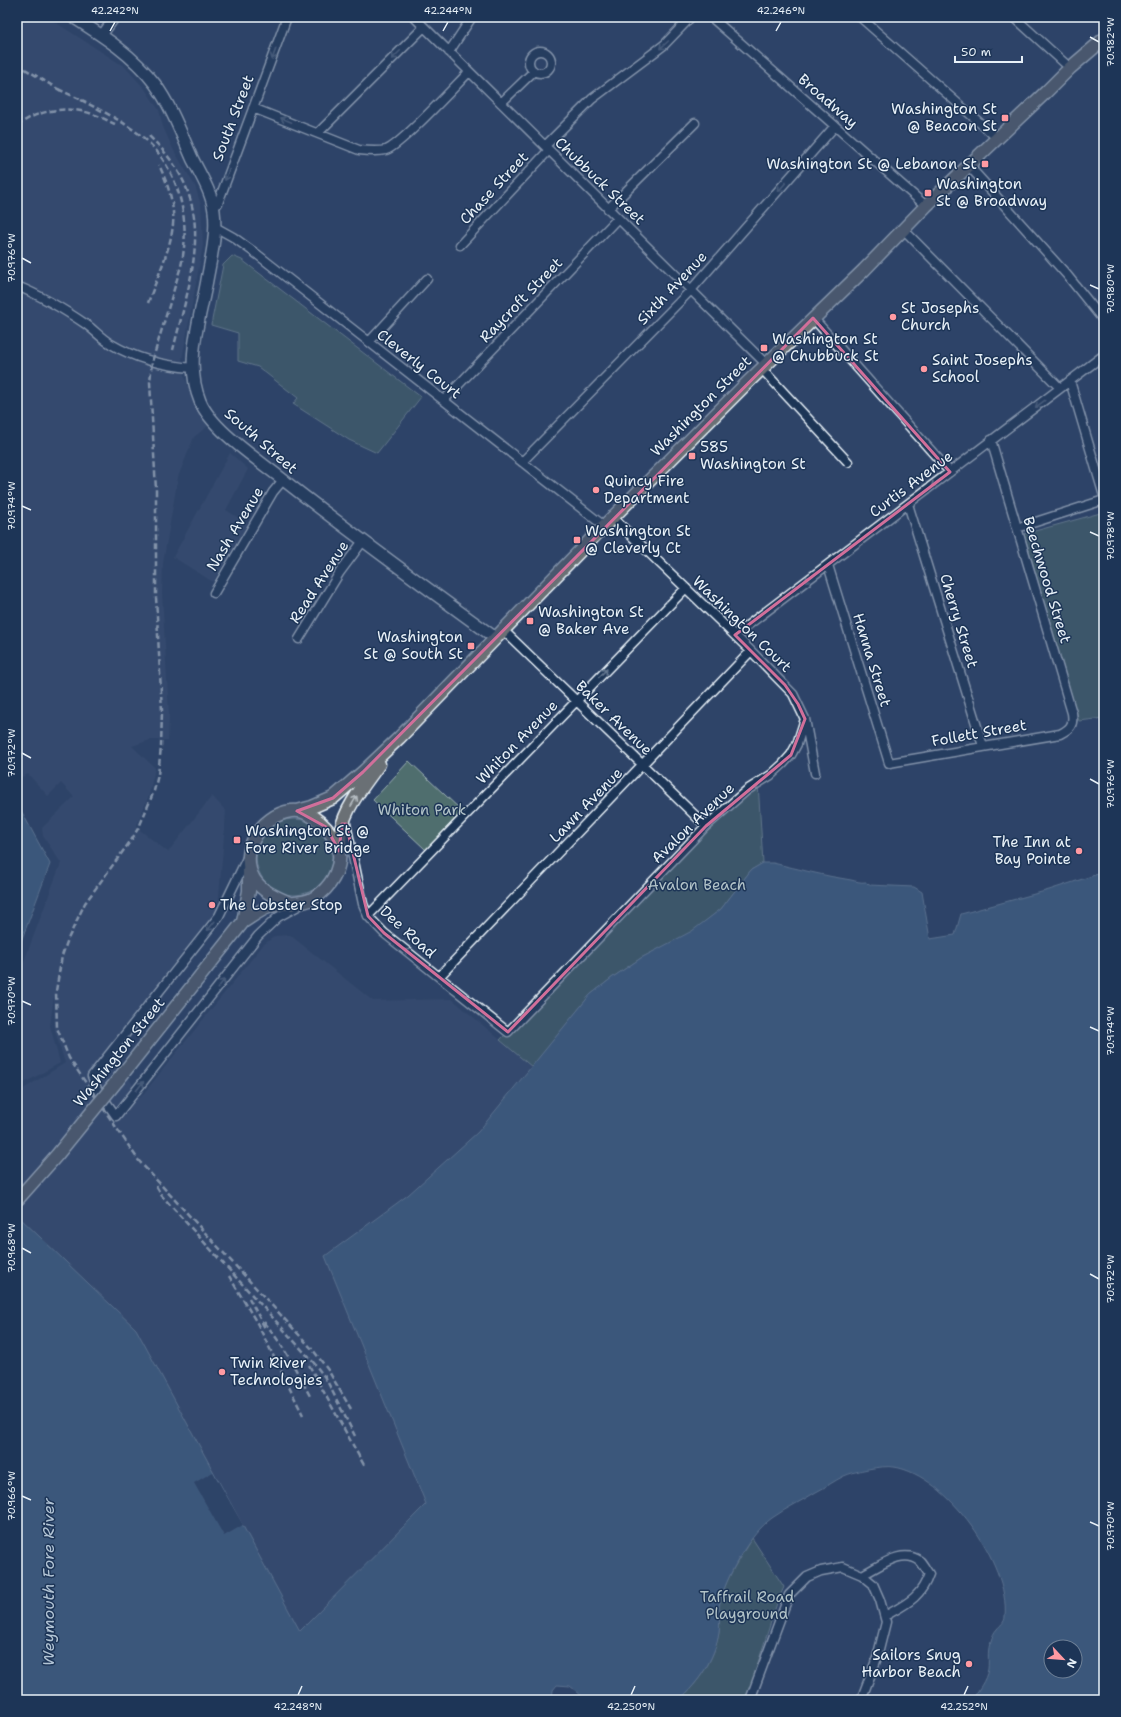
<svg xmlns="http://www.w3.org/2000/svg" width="1121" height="1717" font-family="'Shantell Sans',sans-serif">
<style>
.built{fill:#3d5176}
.green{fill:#4f6e6e;stroke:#9cb0b3}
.water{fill:#4e7093;stroke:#8ca4bb;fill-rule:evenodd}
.pier{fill:#2e4468}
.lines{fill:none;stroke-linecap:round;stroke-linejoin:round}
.minor-casing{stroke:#e8f1f8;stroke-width:11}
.tertiary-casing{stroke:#e8f1f8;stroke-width:12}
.secondary-casing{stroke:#e8f1f8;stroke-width:14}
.primary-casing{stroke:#e8f1f8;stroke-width:15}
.minor{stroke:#1d3557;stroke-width:8}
.tertiary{stroke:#1d3557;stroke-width:9}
.secondary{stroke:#1d3557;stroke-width:11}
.primary{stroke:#6a7074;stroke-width:12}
.rail{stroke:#e8f1f8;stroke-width:2.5;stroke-dasharray:6 3;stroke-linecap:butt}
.primary-bridge-casing{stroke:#e8f1f8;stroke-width:15;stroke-linecap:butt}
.primary-bridge{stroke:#6a7074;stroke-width:12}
.oneway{stroke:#64778f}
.oneway2{stroke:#b6bdc3}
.marked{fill:none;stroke:#d16f9a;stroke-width:3;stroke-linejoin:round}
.ticks{fill:none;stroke:#e8f1f8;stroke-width:1.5}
.poi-dot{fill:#ff9aa2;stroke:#1d3557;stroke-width:1.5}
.labels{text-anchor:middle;stroke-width:3;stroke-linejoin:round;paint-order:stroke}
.street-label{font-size:15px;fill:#e8f1f8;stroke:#1d3557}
.poi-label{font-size:15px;fill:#e8f1f8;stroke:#1d3557;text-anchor:start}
.park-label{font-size:15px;fill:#b2c3c8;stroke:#1d3557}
.water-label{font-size:16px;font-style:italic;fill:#b2c4d5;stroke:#1d3557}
.neatline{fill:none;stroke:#e8f1f8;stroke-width:1.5}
.ticks-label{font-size:10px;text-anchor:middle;fill:#e8f1f8}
</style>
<rect width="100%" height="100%" fill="#2e4468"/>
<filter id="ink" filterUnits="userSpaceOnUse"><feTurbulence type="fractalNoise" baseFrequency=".025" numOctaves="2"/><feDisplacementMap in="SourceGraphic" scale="8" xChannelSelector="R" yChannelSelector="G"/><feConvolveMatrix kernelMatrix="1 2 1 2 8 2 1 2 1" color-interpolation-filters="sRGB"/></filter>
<g filter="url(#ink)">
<path class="built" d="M 17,17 L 47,17 L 125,67 L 145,89 L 159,110 L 163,127 L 173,149 L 195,186 L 201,205 L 203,245 L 182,359 L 184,375 L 191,395 L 197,410 L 208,426 L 194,437 L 178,477 L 163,563 L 162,594 L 169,714 L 168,740 L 150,740 L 132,746 L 155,768 L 149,795 L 136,827 L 168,852 L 212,796 L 226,811 L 218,908 L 110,1044 L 140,1098 L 263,945 L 275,936 L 290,935 L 373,1001 L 452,999 L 532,1067 L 478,1132 L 408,1195 L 325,1256 L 426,1504 L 300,1631 L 136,1329 L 17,1215 L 17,1093 L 65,1063 L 55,1031 L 54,995 L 50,1026 L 60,1063 L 17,1087 L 17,980 L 61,863 L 43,836 L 42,828 L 74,797 L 61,783 L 48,796 L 28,774 L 17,779 Z
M 230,453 L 248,469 L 226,510 L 248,524 L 213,582 L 173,557 Z"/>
<path class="green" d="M 232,256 L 242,260 L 421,397 L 377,453 L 349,440 L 293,404 L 298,398 L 258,367 L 238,361 L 238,333 L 211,325 L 223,265 Z
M 1104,512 L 1104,718 L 1079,721 L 1024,534 Z
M 409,761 L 462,811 L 426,850 L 373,800 Z
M 758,783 L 763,863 L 751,870 L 721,909 L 692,932 L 641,958 L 613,977 L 590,995 L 532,1067 L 500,1040 L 706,826 Z
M256 857a38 38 0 1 1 76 0a38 38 0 1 1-76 0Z
M 752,1538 L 784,1587 L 777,1603 L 748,1694 L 745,1700 L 679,1700 C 699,1682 715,1659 719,1632 C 720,1621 717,1609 721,1598 C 727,1577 740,1557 752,1538 Z"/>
<path class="water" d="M 17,803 L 50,864 L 17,952 Z
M 763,863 L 773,863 C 799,869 824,876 851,880 C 856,881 860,883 866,882 L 869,885 L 914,887 L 922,892 L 930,939 L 955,935 L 961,914 L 1049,890 L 1104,872 L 1104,1700 L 972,1700 C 978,1690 986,1681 988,1669 C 989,1660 987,1649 991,1641 C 992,1637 994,1632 997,1629 C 1000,1625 1005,1623 1005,1616 C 1010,1564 947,1475 894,1467 C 882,1465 855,1471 844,1476 C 834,1481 826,1487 816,1492 C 802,1501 786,1508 772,1518 C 750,1534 729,1572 721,1598 C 717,1609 721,1621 719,1633 C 714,1660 699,1682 679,1700 L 587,1700 L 570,1686 L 557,1685 L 553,1690 L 552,1700 L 17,1700 L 17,1215 L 136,1329 L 300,1631 L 426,1504 L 325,1256 L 408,1195 L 478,1132 L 590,995 L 613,977 L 641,958 L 692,931 L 721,909 L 751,870 ZM 1051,1647 L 1075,1647 L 1075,1671 L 1051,1671 Z"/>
<path class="pier" d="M 213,1472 L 243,1525 L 224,1536 L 194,1483 Z"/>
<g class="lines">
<defs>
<path id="minor" d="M 414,17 L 766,364
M 711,17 L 926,206
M 860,17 L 997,138
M 1014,17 L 1070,68
M529 62a11 11 0 1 1 22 0a11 11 0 1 1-22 0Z
M 449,52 L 472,17
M 501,103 L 534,71
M 253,108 L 359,150 C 368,151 377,152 386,150 C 400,146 456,85 469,72
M 318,133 L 424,27
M 545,146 L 592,99 L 664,45 L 691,17
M 969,166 L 1067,275 L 1104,321
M 214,208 L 218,203 L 287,17
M 608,209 L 695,123
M 215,227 L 233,237 L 258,255 L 604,526
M 903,229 L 1060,388
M 460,245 L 549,150
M 17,286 C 42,296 65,310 87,325 C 95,331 102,339 111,344 C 136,359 164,366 193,368
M 813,318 L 950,472
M 369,342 L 427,279
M 762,369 L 848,462
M 1070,381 L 1104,496
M 444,400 L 618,218
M 522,462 L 691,290 L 835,126
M 908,504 L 983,746
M 612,517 L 751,651 L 793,694 L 805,719 L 815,773
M 1017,528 L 1104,500
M 828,565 L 889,763 L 1060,734 C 1070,729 1074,725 1072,713 L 991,440
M 214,593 L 273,492 L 283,480
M 502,629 L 706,826
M 735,635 L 1104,355
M 299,639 L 340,572 L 363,541
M 345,819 L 363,904 L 368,916 L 384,933 L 508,1032 L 706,826 L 747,790 L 771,775 L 783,764 L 791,755 L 797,744 L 805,719
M 248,856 L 219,916 L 92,1076 L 97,1089 L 116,1116 L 258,936 L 278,917 L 300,905
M 368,916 L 686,588
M 439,977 L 751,651
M 862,1575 C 879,1567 902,1547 920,1561 C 923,1564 926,1570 929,1574 C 921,1598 906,1604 885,1616
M 750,1700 L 789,1595 L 807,1577 L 821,1571 L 843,1567 L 862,1575 L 873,1584 L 880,1600 L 886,1622 L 877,1658 L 861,1700"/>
<path id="tertiary" d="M 102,35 L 115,17"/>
<path id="secondary" d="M 73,17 C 103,36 133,55 155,84 C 171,106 181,133 192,158 C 200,174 212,193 214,211 C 217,234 211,258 207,280 C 200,320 184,362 200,401 C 211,428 254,457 277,475 C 348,531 421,584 494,637"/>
<path id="primary" d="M 297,811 L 312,807 L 333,798 L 363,772 L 399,738 L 604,526 L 747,383 L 864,270 L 926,206 L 1046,92 L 1070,68 L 1104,39
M 340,849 C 340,843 340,837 341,830 C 346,806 365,784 379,764
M 243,922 L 249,891 L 249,870
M 117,1081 L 243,922 C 251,917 260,910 269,907 C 287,900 304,908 321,893 C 333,883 343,864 338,848 C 333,831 310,808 291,811 C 261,815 238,852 254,879 C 262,892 278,898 292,904"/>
</defs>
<use href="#minor" class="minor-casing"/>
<use href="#tertiary" class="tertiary-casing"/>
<use href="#secondary" class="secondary-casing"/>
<use href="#primary" class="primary-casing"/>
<use href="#minor" class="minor"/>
<use href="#tertiary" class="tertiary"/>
<use href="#secondary" class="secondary"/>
<use href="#primary" class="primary"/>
<path class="rail" d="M 17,64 L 61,91
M 58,89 L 86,102
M 81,100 C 100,110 121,120 139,134 C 178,164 192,219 181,266 L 152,362 L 150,382 L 156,490 L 156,597 L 162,711 L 161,747 L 158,775 L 154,791 L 140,825 L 132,839 L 85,903 L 68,939 L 62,956 L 56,991 L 57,1028 L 69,1058 L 139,1161 L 313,1350 L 328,1370 L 351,1409
M 17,126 C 38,109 70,105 95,115 C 102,117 108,121 115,124
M 149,136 C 220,202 193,269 173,350
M 148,303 C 157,277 176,239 173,212 C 172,196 166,180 159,165
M 156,1186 L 162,1196 L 314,1363 L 326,1379
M 229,1276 L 257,1323 L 303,1415
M 249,1298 L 266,1330
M 264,1322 C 283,1344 296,1370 310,1396
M 309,1365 L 365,1467
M 324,1375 L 355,1436"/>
<defs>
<path id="primary-bridge" d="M 17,1200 L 57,1155 L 117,1081"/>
</defs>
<use href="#primary-bridge" class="primary-bridge-casing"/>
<use href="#primary-bridge" class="primary-bridge"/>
</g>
<defs><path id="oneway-shaft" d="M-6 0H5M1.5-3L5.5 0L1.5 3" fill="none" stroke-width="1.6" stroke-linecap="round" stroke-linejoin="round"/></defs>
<g class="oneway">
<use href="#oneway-shaft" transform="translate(664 45) rotate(138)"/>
<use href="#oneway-shaft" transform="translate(274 54) rotate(110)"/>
<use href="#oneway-shaft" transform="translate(396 55) rotate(135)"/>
<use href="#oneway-shaft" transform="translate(286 120) rotate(-158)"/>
<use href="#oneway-shaft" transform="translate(227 175) rotate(111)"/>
<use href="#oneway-shaft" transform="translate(782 187) rotate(131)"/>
<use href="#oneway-shaft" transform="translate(1040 404) rotate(143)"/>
<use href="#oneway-shaft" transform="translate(936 483) rotate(143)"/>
<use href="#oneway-shaft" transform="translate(810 578) rotate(143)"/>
<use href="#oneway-shaft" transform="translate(603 673) rotate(-46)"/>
<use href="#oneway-shaft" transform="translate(358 879) rotate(-101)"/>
<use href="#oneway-shaft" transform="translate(211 926) rotate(129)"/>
<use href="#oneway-shaft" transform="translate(409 953) rotate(-141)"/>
<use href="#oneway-shaft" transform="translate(221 984) rotate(-52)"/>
<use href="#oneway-shaft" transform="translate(140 1086) rotate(-52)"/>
</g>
<use class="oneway2" href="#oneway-shaft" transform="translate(354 801) rotate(-60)"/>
</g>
<path d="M0 0H1121V1717H0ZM 813,318 L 950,472 L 735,635 L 785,685 L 798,704 L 805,719 L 791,755 L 706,826 L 508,1032 L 384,933 L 368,916 L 346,824 L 342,824 L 339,851 L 326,827 L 297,811 L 333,798 L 363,772 Z" fill="#2e4468" fill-opacity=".55" fill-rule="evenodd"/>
<path class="marked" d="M 813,318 L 950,472 L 735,635 L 785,685 L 798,704 L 805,719 L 791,755 L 706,826 L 508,1032 L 384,933 L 368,916 L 346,824 L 342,824 L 339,851 L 326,827 L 297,811 L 333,798 L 363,772 Z"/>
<path class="ticks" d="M 110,31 L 115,22M 443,31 L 448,22M 776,31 L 781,22M 1090,37 L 1099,42M 22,258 L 31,263M 1090,285 L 1099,289M 22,506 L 31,510M 1090,532 L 1099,536M 22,753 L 31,758M 1090,779 L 1099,784M 22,1001 L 31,1005M 1090,1027 L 1099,1031M 22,1248 L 31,1253M 1090,1274 L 1099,1279M 22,1496 L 31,1500M 1090,1522 L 1099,1526M 298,1695 L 302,1686M 631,1695 L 635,1686M 964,1695 L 968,1686"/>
<g class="poi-dot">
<rect x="1001" y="114" width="8" height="8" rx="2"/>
<rect x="981" y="160" width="8" height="8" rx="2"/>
<rect x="924" y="189" width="8" height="8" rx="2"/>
<circle cx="893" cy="317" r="4"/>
<rect x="760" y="344" width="8" height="8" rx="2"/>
<circle cx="924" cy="369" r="4"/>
<rect x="688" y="452" width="8" height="8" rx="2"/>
<circle cx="596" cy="490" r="4"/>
<rect x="573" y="536" width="8" height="8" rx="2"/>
<rect x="526" y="617" width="8" height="8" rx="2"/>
<rect x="467" y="642" width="8" height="8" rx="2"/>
<rect x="233" y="836" width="8" height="8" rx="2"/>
<circle cx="1079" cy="851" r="4"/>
<circle cx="212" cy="905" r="4"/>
<circle cx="222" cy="1372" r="4"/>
<circle cx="969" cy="1664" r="4"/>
</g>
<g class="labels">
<g class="street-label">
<text transform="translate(828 101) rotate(41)" y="5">Broadway</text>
<text transform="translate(233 118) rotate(-69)" y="5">South Street</text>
<text transform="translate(600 181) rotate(44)" y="5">Chubbuck Street</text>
<text transform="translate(494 188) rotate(-47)" y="5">Chase Street</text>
<text transform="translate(672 288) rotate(-47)" y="5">Sixth Avenue</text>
<text transform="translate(521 300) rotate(-46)" y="5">Raycroft Street</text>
<text transform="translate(419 364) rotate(38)" y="5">Cleverly Court</text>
<text transform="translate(701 406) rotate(-45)" y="5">Washington Street</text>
<text transform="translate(261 441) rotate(41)" y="5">South Street</text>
<text transform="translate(911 484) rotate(-37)" y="5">Curtis Avenue</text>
<text transform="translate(235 529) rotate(-59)" y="5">Nash Avenue</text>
<text transform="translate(1047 580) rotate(73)" y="5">Beechwood Street</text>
<text transform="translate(319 582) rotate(-57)" y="5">Read Avenue</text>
<text transform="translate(959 621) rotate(73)" y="5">Cherry Street</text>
<text transform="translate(742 624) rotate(44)" y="5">Washington Court</text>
<text transform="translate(872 660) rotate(73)" y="5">Hanna Street</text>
<text transform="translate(614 718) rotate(44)" y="5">Baker Avenue</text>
<text transform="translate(979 733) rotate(-10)" y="5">Follett Street</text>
<text transform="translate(517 742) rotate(-46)" y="5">Whiton Avenue</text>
<text transform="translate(586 805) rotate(-46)" y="5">Lawn Avenue</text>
<text transform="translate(693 823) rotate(-44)" y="5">Avalon Avenue</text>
<text transform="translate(408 932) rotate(42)" y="5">Dee Road</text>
<text transform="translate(119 1052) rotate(-51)" y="5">Washington Street</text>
</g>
<g class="poi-label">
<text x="997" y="114" text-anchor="end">Washington St<tspan x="997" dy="17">@ Beacon St</tspan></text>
<text x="977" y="169" text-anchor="end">Washington St @ Lebanon St</text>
<text x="936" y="189">Washington<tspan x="936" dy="17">St @ Broadway</tspan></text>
<text x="901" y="313">St Josephs<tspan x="901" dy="17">Church</tspan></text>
<text x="772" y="344">Washington St<tspan x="772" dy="17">@ Chubbuck St</tspan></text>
<text x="932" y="365">Saint Josephs<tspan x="932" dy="17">School</tspan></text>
<text x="700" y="452">585<tspan x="700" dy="17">Washington St</tspan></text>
<text x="604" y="486">Quincy Fire<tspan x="604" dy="17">Department</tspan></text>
<text x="585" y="536">Washington St<tspan x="585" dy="17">@ Cleverly Ct</tspan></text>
<text x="538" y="617">Washington St<tspan x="538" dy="17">@ Baker Ave</tspan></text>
<text x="463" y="642" text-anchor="end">Washington<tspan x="463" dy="17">St @ South St</tspan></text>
<text x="245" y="836">Washington St @<tspan x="245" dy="17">Fore River Bridge</tspan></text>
<text x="1071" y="847" text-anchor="end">The Inn at<tspan x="1071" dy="17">Bay Pointe</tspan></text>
<text x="220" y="910">The Lobster Stop</text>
<text x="230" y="1368">Twin River<tspan x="230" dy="17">Technologies</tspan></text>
<text x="961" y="1660" text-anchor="end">Sailors Snug<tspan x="961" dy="17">Harbor Beach</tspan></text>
</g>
<g class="park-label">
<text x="422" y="815">Whiton Park</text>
<text x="697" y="890">Avalon Beach</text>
<text x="747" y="1602">Taffrail Road<tspan x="747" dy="17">Playground</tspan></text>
</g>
<g class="water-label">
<text transform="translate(48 1582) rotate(-90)" y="6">Weymouth Fore River</text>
</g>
</g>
<rect width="1121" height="1717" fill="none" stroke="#1d3557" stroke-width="44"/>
<g transform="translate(1063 1659) rotate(116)"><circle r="19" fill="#1d3557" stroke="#6e8097"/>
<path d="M0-3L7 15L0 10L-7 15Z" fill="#ff9aa2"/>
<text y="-6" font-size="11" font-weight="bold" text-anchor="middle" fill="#e8f1f8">N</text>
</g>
<path d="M955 56v6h67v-6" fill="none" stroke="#e8f1f8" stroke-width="2"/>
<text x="961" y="56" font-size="12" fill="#e8f1f8" stroke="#1d3557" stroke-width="3" paint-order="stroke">50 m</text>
<rect x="22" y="22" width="1077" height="1673" class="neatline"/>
<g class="ticks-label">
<text x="115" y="14">42.242°N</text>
<text x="448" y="14">42.244°N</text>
<text x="781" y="14">42.246°N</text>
<text transform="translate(1110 42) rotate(-90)" y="4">70.982°W</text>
<text transform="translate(11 258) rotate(-90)" y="4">70.976°W</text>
<text transform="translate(1110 289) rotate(-90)" y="4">70.980°W</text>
<text transform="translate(11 506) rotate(-90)" y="4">70.974°W</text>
<text transform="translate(1110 536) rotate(-90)" y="4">70.978°W</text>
<text transform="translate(11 753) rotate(-90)" y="4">70.972°W</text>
<text transform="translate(1110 784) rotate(-90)" y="4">70.976°W</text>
<text transform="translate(11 1001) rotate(-90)" y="4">70.970°W</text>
<text transform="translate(1110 1031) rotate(-90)" y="4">70.974°W</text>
<text transform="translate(11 1248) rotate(-90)" y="4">70.968°W</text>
<text transform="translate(1110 1279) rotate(-90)" y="4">70.972°W</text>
<text transform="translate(11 1496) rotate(-90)" y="4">70.966°W</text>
<text transform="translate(1110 1526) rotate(-90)" y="4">70.970°W</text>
<text x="298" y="1710">42.248°N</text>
<text x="631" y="1710">42.250°N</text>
<text x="964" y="1710">42.252°N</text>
</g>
</svg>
